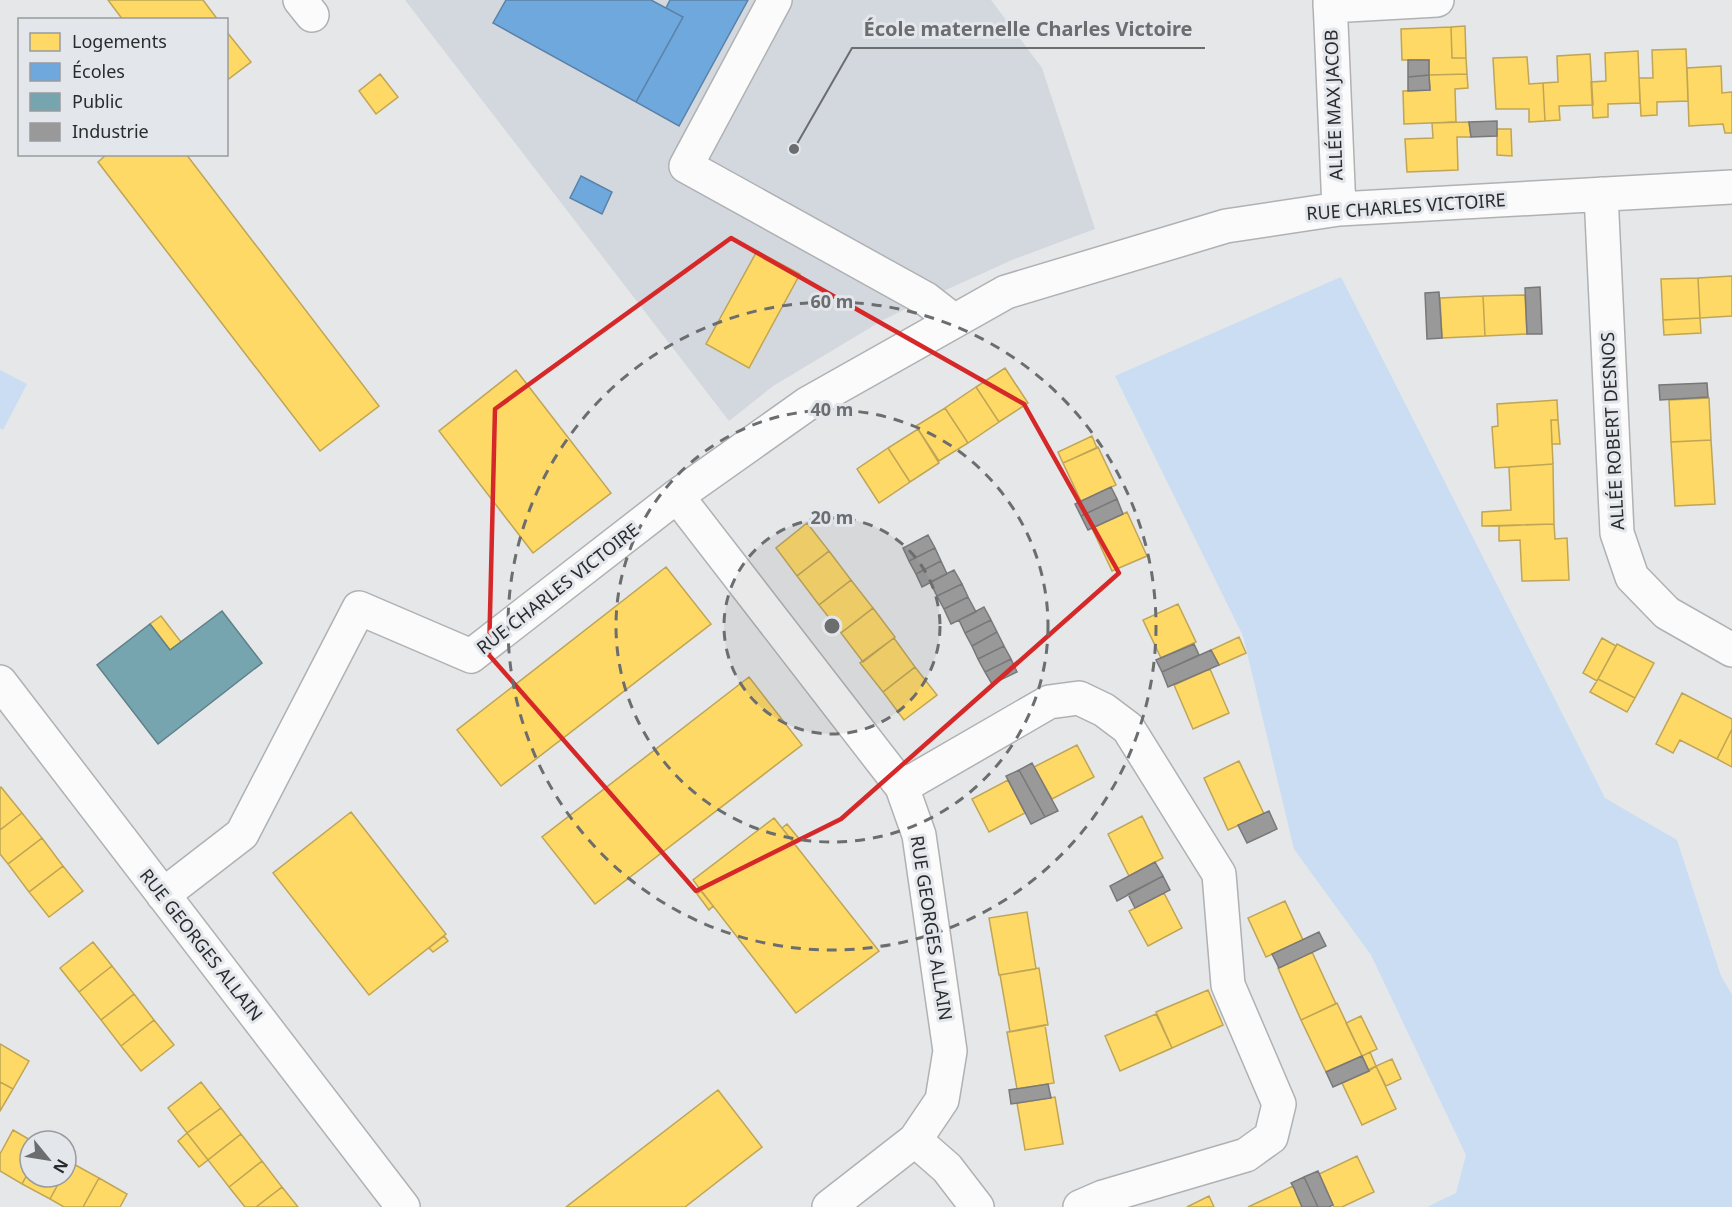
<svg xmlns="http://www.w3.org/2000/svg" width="1732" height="1207" font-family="'Noto Sans',sans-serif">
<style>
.built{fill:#d2d8de}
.green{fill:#caddf2}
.homes{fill:#ffd966;stroke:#bfa555;stroke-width:1.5}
.schools{fill:#6fa8dc;stroke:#5a82a8;stroke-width:1.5}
.public{fill:#76a5af;stroke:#5f8088;stroke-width:1.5}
.industry{fill:#999;stroke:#787879;stroke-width:1.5}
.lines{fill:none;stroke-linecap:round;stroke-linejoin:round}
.minor-casing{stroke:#afb1b3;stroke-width:36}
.minor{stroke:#fbfbfc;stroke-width:33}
.marked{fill:none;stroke:#d62828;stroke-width:4.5;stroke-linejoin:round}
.ring{fill:none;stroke:#6b6d6f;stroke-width:3;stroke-dasharray:10 8}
.labels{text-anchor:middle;stroke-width:6;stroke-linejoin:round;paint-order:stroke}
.street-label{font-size:18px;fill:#2a2b2d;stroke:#e3e6eb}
.centre{fill:#6b6d6f;stroke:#e3e6eb;stroke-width:3}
.ring-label{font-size:18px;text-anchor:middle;font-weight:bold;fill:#6b6d6f;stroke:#e3e6eb;stroke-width:6;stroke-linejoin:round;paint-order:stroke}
.leader{fill:none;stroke:#6b6d6f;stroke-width:2}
.callout-dot{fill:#6b6d6f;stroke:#e3e6eb;stroke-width:2}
.callout-label{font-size:20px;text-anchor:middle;font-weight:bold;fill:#6b6d6f;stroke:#e3e6eb;stroke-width:6;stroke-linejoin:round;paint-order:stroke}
</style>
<rect width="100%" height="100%" fill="#e5e7e9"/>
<path class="built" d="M 405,0 L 991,0 L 1042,68 L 1095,229 L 1012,260 L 926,299 L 883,320 L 773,386 L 729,421 Z"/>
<path class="green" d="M 1341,277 L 1605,798 L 1677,840 L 1721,976 L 1732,995 L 1732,1207 L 1427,1207 L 1456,1193 L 1466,1155 L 1371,955 L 1294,849 L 1243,636 L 1115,376 Z
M 0,370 L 27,384 L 3,430 L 0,428 Z"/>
<path class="homes" d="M 108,0 L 203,0 L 218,20 L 123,20 Z
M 1465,26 L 1466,58 L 1452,58 L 1451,27 Z
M 1451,27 L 1452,58 L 1466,58 L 1467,74 L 1429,75 L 1429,60 L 1402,60 L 1401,29 Z
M 226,31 L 251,62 L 226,81 Z
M 1686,49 L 1688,101 L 1657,102 L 1657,115 L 1641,116 L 1639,78 L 1653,78 L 1652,50 Z
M 1638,51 L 1640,103 L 1608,104 L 1608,117 L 1593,118 L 1591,82 L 1606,81 L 1605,53 Z
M 1590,54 L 1593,105 L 1559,106 L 1560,120 L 1545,121 L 1543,83 L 1558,82 L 1557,56 Z
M 1527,57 L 1529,84 L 1543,83 L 1545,121 L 1529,122 L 1529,109 L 1496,109 L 1493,58 Z
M 1721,66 L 1722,93 L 1732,92 L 1732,133 L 1725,133 L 1723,124 L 1689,126 L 1687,68 Z
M 380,74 L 398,97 L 376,114 L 359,91 Z
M 1467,74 L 1468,88 L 1455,89 L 1456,122 L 1404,124 L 1403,91 L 1430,90 L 1429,75 Z
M 1469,122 L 1471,137 L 1457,137 L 1458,170 L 1407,172 L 1405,139 L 1433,138 L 1432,123 Z
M 1497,129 L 1511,129 L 1512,156 L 1497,155 Z
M 107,154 L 186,154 L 379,406 L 320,451 L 98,162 Z
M 757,251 L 800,274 L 749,368 L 706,344 Z
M 1732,276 L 1732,316 L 1700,318 L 1698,278 Z
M 1698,278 L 1700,318 L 1663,320 L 1661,279 Z
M 1525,295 L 1527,334 L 1485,336 L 1483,296 Z
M 1483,296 L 1485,336 L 1442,338 L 1440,298 Z
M 1700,318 L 1701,333 L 1664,335 L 1663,320 Z
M 1005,368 L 1028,403 L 999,422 L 976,387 Z
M 516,370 L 611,493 L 533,553 L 439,431 Z
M 976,387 L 999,422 L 968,443 L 945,408 Z
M 1709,398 L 1711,440 L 1671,442 L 1669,400 Z
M 1557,400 L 1558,420 L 1551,420 L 1553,464 L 1495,468 L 1492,427 L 1498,426 L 1497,404 Z
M 945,408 L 968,443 L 939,461 L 916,426 Z
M 1551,420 L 1558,420 L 1560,444 L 1552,444 Z
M 918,429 L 939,463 L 910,482 L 888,448 Z
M 1092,436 L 1097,448 L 1063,463 L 1058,452 Z
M 1711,440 L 1715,504 L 1675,506 L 1671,442 Z
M 1098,447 L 1116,485 L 1081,501 L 1063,463 Z
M 888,448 L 910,482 L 879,503 L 857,469 Z
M 1553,464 L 1554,524 L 1482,526 L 1482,512 L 1511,510 L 1509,467 Z
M 1127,512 L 1147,556 L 1112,571 L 1092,528 Z
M 807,523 L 829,551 L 797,576 L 776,548 Z
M 1554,524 L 1555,539 L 1567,538 L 1569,580 L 1522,581 L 1520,540 L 1499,541 L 1499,526 Z
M 829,551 L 851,580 L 819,605 L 797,576 Z
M 666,567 L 711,624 L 501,786 L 457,730 Z
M 851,580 L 873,608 L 841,633 L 819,605 Z
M 1178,604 L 1196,642 L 1161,658 L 1143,620 Z
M 873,608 L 895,637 L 863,662 L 841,633 Z
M 161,616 L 181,642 L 170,650 L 150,624 Z
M 1239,637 L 1246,653 L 1219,665 L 1211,650 Z
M 894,638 L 915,667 L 883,692 L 860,663 Z
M 1602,638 L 1616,646 L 1597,681 L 1583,673 Z
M 1617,644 L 1654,663 L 1635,698 L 1598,679 Z
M 915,667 L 937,695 L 904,720 L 883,692 Z
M 1210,669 L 1229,713 L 1193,729 L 1174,685 Z
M 749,677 L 802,745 L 595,904 L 542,837 Z
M 1598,679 L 1635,698 L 1627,712 L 1590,692 Z
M 1682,693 L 1732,719 L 1732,729 L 1717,759 L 1680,740 L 1673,753 L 1656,744 Z
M 1732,729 L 1732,767 L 1717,759 Z
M 1077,745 L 1094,777 L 1052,799 L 1034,767 Z
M 1239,761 L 1264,814 L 1228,830 L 1204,778 Z
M 1008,780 L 1025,813 L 989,832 L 972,799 Z
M 1,787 L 22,813 L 0,830 L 0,788 Z
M 351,812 L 446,934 L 369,995 L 273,873 Z
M 22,813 L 42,838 L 8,864 L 0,854 L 0,830 Z
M 1142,816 L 1163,858 L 1129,876 L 1108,834 Z
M 774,818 L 879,951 L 796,1013 L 693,880 Z
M 787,824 L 800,840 L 795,844 L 782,828 Z
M 42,838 L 63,866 L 29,892 L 8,864 Z
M 63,866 L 83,891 L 49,917 L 29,892 Z
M 701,891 L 713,906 L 709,910 L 697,894 Z
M 1164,893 L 1182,928 L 1148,946 L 1129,911 Z
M 1285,901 L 1303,940 L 1266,957 L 1248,918 Z
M 1027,912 L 1036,969 L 999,975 L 989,918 Z
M 444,936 L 448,941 L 433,952 L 429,948 Z
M 93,942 L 112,966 L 79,992 L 60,968 Z
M 1312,952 L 1336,1004 L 1301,1020 L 1278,968 Z
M 112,966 L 134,994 L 101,1020 L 79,992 Z
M 1039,968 L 1048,1025 L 1010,1032 L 1000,975 Z
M 1208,990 L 1223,1025 L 1172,1048 L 1156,1012 Z
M 134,994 L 154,1020 L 121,1046 L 101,1020 Z
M 1337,1003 L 1362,1056 L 1326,1072 L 1301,1020 Z
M 1156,1014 L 1172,1048 L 1120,1071 L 1105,1036 Z
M 1361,1016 L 1377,1049 L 1362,1056 L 1346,1023 Z
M 154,1020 L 174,1045 L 141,1071 L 121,1046 Z
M 1045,1025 L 1054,1083 L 1017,1089 L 1007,1032 Z
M 0,1044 L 29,1061 L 13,1089 L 0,1082 Z
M 1370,1052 L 1376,1066 L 1369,1071 L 1362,1056 Z
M 1392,1059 L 1401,1079 L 1386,1086 L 1376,1066 Z
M 1376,1066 L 1396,1109 L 1362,1125 L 1342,1083 Z
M 0,1082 L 13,1089 L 0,1111 Z
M 201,1082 L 221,1108 L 187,1133 L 168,1108 Z
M 718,1090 L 762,1147 L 685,1207 L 566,1207 Z
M 1055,1097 L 1063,1144 L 1025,1150 L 1017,1103 Z
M 221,1108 L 241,1134 L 208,1160 L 187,1133 Z
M 13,1130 L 32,1141 L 30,1141 L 30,1169 L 22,1184 L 0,1171 L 0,1154 Z
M 187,1133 L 208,1160 L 199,1167 L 178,1141 Z
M 241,1134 L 262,1161 L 229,1187 L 208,1160 Z
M 1357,1156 L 1374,1192 L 1342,1207 L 1334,1207 L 1319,1174 Z
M 262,1161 L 282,1187 L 256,1207 L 245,1207 L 229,1187 Z
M 70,1162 L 99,1178 L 83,1207 L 64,1207 L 50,1199 L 62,1177 L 66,1177 L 66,1170 Z
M 30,1169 L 30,1177 L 62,1177 L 50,1199 L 22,1184 Z
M 99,1178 L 127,1194 L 120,1207 L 83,1207 Z
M 1293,1186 L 1302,1207 L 1248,1207 Z
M 282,1187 L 298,1207 L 256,1207 Z
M 1209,1196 L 1214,1207 L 1187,1207 Z"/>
<path class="schools" d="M 506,0 L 651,0 L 683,17 L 636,102 L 493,23 Z
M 670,0 L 748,0 L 679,126 L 636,102 L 683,17 L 666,8 Z
M 581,176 L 612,192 L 602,214 L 570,198 Z"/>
<path class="public" d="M 222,611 L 262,663 L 158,744 L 97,665 L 150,624 L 170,650 Z"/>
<path class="industry" d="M 1408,60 L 1429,60 L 1429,75 L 1408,77 Z
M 1429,75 L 1430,90 L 1408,91 L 1408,77 Z
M 1497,121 L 1497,136 L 1471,137 L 1469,122 Z
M 1540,287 L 1542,334 L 1527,334 L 1525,288 Z
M 1439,292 L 1442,338 L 1427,339 L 1425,293 Z
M 1707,383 L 1708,397 L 1660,400 L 1659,385 Z
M 1111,487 L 1117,499 L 1081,516 L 1075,504 Z
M 1117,499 L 1123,514 L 1088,530 L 1081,516 Z
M 928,535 L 935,548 L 909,561 L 903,548 Z
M 935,548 L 941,561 L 916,574 L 909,561 Z
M 941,561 L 947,574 L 922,587 L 916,574 Z
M 954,570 L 962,584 L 937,596 L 930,582 Z
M 962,584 L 968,597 L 944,609 L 937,596 Z
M 968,597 L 976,612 L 951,624 L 944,609 Z
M 984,607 L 991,620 L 965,633 L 959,620 Z
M 991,620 L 997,632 L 972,646 L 965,633 Z
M 997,632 L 1004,646 L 978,659 L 972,646 Z
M 1194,644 L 1199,655 L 1162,672 L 1156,660 Z
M 1004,646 L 1011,659 L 985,672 L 978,659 Z
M 1211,650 L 1219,665 L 1168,687 L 1162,672 Z
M 1011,659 L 1017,672 L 992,684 L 985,672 Z
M 1032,763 L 1058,811 L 1045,817 L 1019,770 Z
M 1019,770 L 1045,817 L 1031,824 L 1006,776 Z
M 1269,811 L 1277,829 L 1247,843 L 1238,825 Z
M 1155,862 L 1163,876 L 1117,901 L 1110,886 Z
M 1163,876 L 1170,890 L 1135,908 L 1128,894 Z
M 1319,932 L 1326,946 L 1279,968 L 1272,954 Z
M 1362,1056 L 1369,1071 L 1333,1087 L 1326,1072 Z
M 1048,1084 L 1051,1098 L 1011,1104 L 1009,1090 Z
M 1318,1171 L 1333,1205 L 1329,1207 L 1318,1207 L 1304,1177 Z
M 1304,1177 L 1318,1207 L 1302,1207 L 1293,1186 L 1291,1183 Z"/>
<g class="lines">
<defs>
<path id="minor" d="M 300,0 L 312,15
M 775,0 L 686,166 L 926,299 L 953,320
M 1330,0 L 1339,209
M 1330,6 L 1437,0
M 1601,194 L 1617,533 L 1632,577 L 1667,613 L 1732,650
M 677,496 L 902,787 L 919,835 L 950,1051 L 942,1100 L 915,1140 L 829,1207
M 0,682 L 403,1207
M 902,787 L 1049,702 L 1079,698 L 1104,710 L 1128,728 L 1219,874 L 1228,985 L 1279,1104 L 1271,1137 L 1246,1155 L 1103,1197 L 1080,1207
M 163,895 L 242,834 L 359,608 L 471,656 L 677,496 L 807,404 L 1006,292 L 1226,226 L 1339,209 L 1732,187
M 915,1140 L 947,1168 L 977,1207"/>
</defs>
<use href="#minor" class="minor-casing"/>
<use href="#minor" class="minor"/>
</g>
<path class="marked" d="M 731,238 L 1024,404 L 1119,573 L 841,819 L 696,891 L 489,655 L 495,409 Z"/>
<circle cx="832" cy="626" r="108" fill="#6b6d6f" fill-opacity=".12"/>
<g class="ring">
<circle cx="832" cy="626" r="108"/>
<circle cx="832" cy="626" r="216"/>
<circle cx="832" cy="626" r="324"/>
</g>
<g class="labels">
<g class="street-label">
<text transform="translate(1334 105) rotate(-92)" y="6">ALLÉE MAX JACOB</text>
<text transform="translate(1406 207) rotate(-4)" y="6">RUE CHARLES VICTOIRE</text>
<text transform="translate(1613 431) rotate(-93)" y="6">ALLÉE ROBERT DESNOS</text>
<text transform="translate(558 589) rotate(-38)" y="6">RUE CHARLES VICTOIRE</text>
<text transform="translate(931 928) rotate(81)" y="6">RUE GEORGES ALLAIN</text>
<text transform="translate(201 945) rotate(52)" y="6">RUE GEORGES ALLAIN</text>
</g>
</g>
<circle cx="832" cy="626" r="9" class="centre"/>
<g class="ring-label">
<text x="832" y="308">60 m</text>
<text x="832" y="416">40 m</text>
<text x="832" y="524">20 m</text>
</g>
<path class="leader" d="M794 149L852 48H1205"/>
<circle class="callout-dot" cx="794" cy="149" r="6"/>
<g class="callout-label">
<text x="1028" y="36">École maternelle Charles Victoire</text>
</g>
<rect x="18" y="18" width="210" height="138" fill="#e3e6eb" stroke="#999b9f" stroke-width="1.5"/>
<rect x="30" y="33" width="30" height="18" fill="#ffd966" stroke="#999b9f" stroke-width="1.5"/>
<text x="72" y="48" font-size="18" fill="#2a2b2d">Logements</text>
<rect x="30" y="63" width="30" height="18" fill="#6fa8dc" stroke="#999b9f" stroke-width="1.5"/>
<text x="72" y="78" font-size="18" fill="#2a2b2d">Écoles</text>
<rect x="30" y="93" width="30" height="18" fill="#76a5af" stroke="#999b9f" stroke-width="1.5"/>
<text x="72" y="108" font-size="18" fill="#2a2b2d">Public</text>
<rect x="30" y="123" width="30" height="18" fill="#999999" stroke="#999b9f" stroke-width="1.5"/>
<text x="72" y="138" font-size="18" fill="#2a2b2d">Industrie</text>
<g transform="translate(48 1159) rotate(120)"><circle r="28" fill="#e3e6eb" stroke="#999b9f" stroke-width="1.5"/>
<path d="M0-4.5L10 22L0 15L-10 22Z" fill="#6b6d6f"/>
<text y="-9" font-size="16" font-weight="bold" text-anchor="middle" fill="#2a2b2d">N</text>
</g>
</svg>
